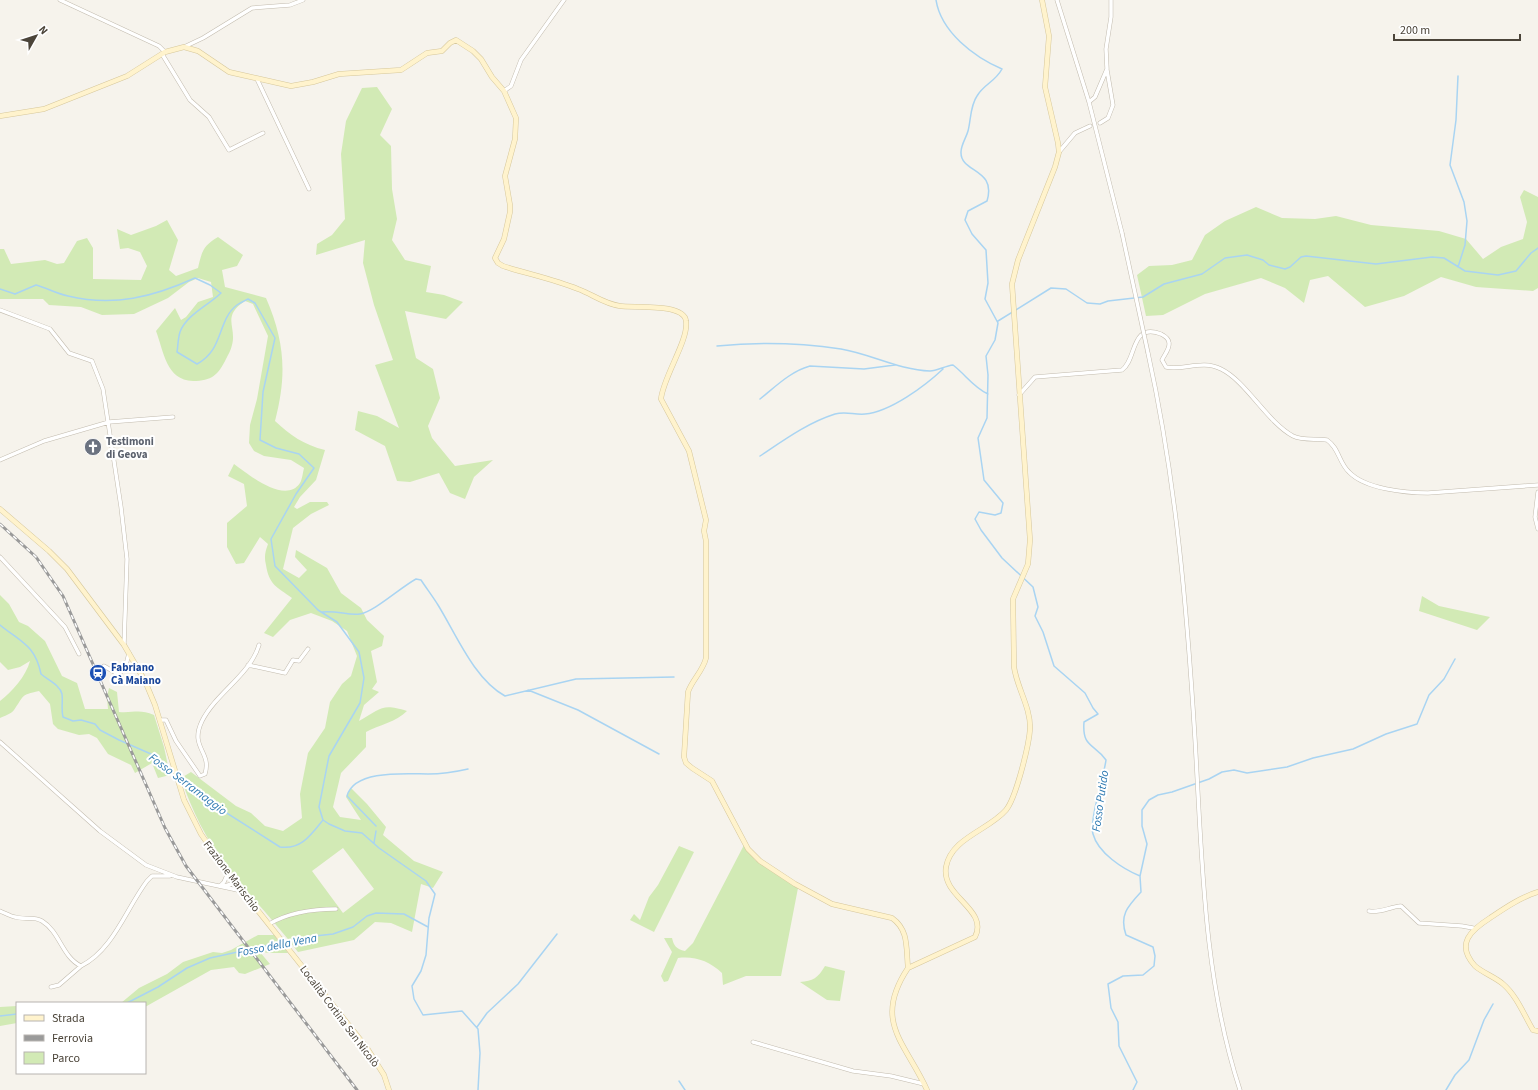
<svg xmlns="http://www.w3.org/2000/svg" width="1538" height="1090" font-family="'Source Sans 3',sans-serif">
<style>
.green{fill:#d2eab5;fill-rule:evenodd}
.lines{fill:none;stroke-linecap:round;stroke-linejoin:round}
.stream{stroke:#a9d4f2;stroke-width:1.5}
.street-casing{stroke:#c2bbae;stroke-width:4.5}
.secondary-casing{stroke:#d6c79b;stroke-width:5.5}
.street{stroke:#fff;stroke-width:3.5}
.secondary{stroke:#fff3cd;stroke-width:4.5}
.rail-casing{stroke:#9a9a9a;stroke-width:3}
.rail{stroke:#fff;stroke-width:1.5;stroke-dasharray:4.5;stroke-linecap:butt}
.street-bridge-casing{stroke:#c2bbae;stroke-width:4.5;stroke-linecap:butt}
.street-bridge{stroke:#fff;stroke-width:3.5}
.labels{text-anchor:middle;stroke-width:4;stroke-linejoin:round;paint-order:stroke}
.worship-label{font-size:11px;font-weight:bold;fill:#5b616d;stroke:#fff;text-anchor:start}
.transit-label{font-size:11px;font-weight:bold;fill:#164399;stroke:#fff;text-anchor:start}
.street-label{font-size:11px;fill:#4b4439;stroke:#fff}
.water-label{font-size:12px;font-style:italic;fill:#2e7ab2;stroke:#fff}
</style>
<rect width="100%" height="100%" fill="#f6f3ec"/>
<path class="green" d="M 377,87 L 392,109 L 380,135 L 391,146 L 392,189 L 397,219 L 392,240 L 405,260 L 431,266 L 426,292 L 444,295 L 463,302 L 446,319 L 405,311 L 416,358 L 433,369 L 440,398 L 428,426 L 432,438 L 455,466 L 493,460 L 474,477 L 465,499 L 450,493 L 439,473 L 410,482 L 397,481 L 385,446 L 355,430 L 358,411 L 377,416 L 399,428 L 375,365 L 393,360 L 374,305 L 363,263 L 365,240 L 316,255 L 317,244 L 332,235 L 345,219 L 341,154 L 346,121 L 362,88 Z
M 1524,190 L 1538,197 L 1538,288 L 1533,291 L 1476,287 L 1441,277 L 1404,296 L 1365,307 L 1328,276 L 1310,280 L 1304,303 L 1285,288 L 1261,278 L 1205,294 L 1163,315 L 1146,316 L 1137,275 L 1149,266 L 1172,265 L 1192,260 L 1205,235 L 1225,221 L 1256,207 L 1282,218 L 1315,219 L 1336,216 L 1371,225 L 1439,231 L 1466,239 L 1483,259 L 1501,247 L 1523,239 L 1527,222 L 1520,197 Z
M 167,220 L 178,240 L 169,270 L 176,276 L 198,268 C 202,251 203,246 218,237 L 243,255 L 237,266 L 222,270 L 225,287 L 266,298 C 285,342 287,375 275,421 C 290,435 304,445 325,450 L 316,480 L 300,497 L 294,507 L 297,509 L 310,502 L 327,502 L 329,505 L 311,514 L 293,528 L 283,569 L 299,578 L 307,570 L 295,557 L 296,550 L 327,568 L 341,593 L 361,608 L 367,620 L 384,636 L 382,646 L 371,651 L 377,682 L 372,689 L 379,692 L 364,705 L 359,721 C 381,709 381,703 407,711 C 396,722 379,725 366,732 L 366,747 L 341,773 L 333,807 L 340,817 L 361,820 L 346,797 L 351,788 L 367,804 L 386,827 L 383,835 L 414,861 L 443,872 L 433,888 L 421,884 L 412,932 L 391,923 L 375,922 L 354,940 L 298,952 C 276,923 250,896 227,867 C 207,841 191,809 181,778 L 191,772 L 236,806 L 251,813 L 265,826 L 283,831 L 302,818 L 300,794 L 308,753 L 325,728 L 330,702 L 342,684 L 351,676 L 357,656 L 347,631 L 332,621 L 311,613 L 290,620 L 273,637 L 264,633 L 292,598 C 277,587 269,585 266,565 C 264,557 265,552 268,544 L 260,537 L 244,563 L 236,564 L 227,547 L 227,523 L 247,506 L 244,484 L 228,476 L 234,464 C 248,474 285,505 300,483 C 302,480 303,472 304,468 L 291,460 L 264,456 L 254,451 L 249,443 L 250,425 L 257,399 L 268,336 L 253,304 L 245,301 C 221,317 237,326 232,345 C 231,350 228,355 226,359 C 218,375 212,381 193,381 C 166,380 164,352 156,331 L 175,308 L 181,320 L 186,317 L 198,302 L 213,297 L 211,282 L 198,278 L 189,282 L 168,298 L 134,314 L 102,315 L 81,307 L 49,305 L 43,299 L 0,299 L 0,249 L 4,249 L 11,264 L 45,260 L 57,264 L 64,263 L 77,241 L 87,238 L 93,248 L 93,279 L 141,280 L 147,266 L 140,252 L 128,248 L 120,249 L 117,229 L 131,235 L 156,226 ZM 343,848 L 374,889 L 343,913 L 312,871 Z
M 0,595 L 9,604 L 19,622 L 28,626 L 45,641 L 62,676 L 77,683 L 85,709 L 108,709 L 107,697 L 109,688 L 117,692 L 119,712 C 134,713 140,709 154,715 L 164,747 L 170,775 L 158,778 L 152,763 L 135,773 L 131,765 L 108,754 L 97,738 L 89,734 L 79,735 L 58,729 L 53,724 L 50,704 L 39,691 C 20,695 24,696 14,710 C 11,714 4,716 0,718 L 0,701 C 12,692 26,676 30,661 L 20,667 L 8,670 L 0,662 Z
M 1422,596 L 1439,606 L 1490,617 L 1477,630 L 1419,611 Z
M 744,845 L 755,860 L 798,888 L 781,976 L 746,976 L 723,985 L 722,973 C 709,961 695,956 678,958 L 668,981 L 664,982 L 661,976 L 672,952 L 664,938 L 672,938 C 674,946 676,949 685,951 L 693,943 Z
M 679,846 L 694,852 L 654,932 L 630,920 L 634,914 L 640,920 L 649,897 L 658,885 Z
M 258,935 L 274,935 L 288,953 L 268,953 L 259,951 L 270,964 L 245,974 L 239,973 L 234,967 L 211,970 L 145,1007 L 145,1003 L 121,1003 L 139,988 L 167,974 L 183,962 L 213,952 L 222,953 L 231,950 Z
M 825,966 L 845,971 L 840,1001 L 827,1000 L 800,982 C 813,981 818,978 825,966 Z
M 17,1006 L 17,1023 L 0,1026 L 0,1007 Z"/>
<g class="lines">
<path class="stream" d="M 936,0 C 941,32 974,57 1002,69 C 995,82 984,84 977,96 C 970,106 971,120 968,131 C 966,138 961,145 961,152 C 960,173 997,168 987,201 L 968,211 L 965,220 L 972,234 L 986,250 L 988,283 L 985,299 L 998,323 L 995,340 L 986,356 L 988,375 L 987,418 L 978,438 L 984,480 L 1003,503 L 1001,513 L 995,515 L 979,512 L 975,519 L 981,530 L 1002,558 L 1033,587 L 1038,607 L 1035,616 L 1043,632 L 1054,666 L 1085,693 L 1093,708 L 1098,714 L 1084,722 C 1082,748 1094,743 1106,760 C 1104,776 1089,821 1093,834 C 1098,853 1123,869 1140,876 L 1141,892 C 1128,906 1119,915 1126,935 L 1153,947 L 1155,956 L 1154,966 L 1143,975 L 1123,976 L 1108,984 L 1111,1008 L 1118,1022 L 1119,1046 L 1137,1082 L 1133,1090
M 1458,76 L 1456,120 L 1450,165 L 1464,202 L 1467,221 L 1465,245 L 1458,267
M 0,289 L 15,294 L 36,285 C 47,288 57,294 68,296 C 114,307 153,297 195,278 L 210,285 L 221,293 C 209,305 186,315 180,332 C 178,338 178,346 177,352 L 197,364 C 224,350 217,320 237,305 C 240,303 244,301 248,299 L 255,303 L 275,338 L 263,392 L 260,440 L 276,448 L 299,454 L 314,468 L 296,494 L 271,539 L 275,566 L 318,610 L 337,622 L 359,652 L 364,678 L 360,703 L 329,756 L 319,807 L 323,820 L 329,824 L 345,831 L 362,833 L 379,848 L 426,881 L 435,894 L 429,918 L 426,955 L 421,971 L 412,986 L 414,999 L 423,1015 L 462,1011 L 478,1029 L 480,1053 L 478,1090
M 998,321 L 1051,288 L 1066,289 L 1087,303 L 1100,304 L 1108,301 L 1143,297 L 1164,284 L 1202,274 L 1225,258 L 1247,255 L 1263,260 L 1269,265 L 1285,269 L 1290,267 L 1301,257 L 1306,256 L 1376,264 L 1432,257 L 1444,258 L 1465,271 L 1498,275 L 1516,271 L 1531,253 L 1538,248
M 717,346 C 758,342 800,343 841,349 C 871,354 899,370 930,371 C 937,371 945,366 953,365 C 966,375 973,387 988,394
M 760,399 C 775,387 791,371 810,366 L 864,369 L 895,365
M 760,456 C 784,440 807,423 835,414 C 846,411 854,415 865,414 C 890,412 925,386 943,369
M 322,612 C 336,610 349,616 360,614 C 374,612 401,587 416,579 L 421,580 C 427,589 433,597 438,605 C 456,634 474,679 505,696 L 576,679 L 674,677
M 0,625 C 21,642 35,645 41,674 C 48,680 60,685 62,694 C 63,702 61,709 63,717 L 73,721 L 81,720 L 95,724 L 100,730 L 119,740 L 151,754 L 175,774
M 528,690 L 578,710 L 659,754
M 179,778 L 203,798 L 280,847 C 301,850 311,835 323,820
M 376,826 L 347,796 C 354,769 408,774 428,774 C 441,774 455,772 468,769
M 374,843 L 376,831
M 1140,876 L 1147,844 L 1142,826 L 1142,810 L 1149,800 L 1158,795 L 1172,792 L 1209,779 L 1222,772 L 1234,770 L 1247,773 L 1287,767 L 1313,758 L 1353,749 L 1386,734 L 1417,724 L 1429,695 L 1444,679 L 1455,659
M 127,1003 L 158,987 L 187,968 L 210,958 L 306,937 L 333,934 L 353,927 L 367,916 L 376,913 L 404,914 L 428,927
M 0,1016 L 17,1014
M 477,1027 L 487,1013 L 518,984 L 557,934
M 679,1081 L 685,1090
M 1446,1090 L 1455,1075 L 1469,1060 L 1484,1020 L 1493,1004"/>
<defs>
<path id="street" d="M 60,0 L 159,46 L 165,52
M 1057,0 L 1089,102 L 1122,233
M 184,47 L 203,38 L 252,8 L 290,5 L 303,0
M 162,54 L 190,100 L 209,117 L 229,150 L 263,133
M 257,79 L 309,189
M 504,91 L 511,86 L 521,60 L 564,0
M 1089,102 L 1095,97 L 1107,69 L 1106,49 L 1111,17 L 1111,0
M 1100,123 L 1108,118 L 1113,105 L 1107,70
M 1059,152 L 1075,133 L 1090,126
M 0,310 L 50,329 L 69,353 L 92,361 L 103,389 L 121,507 L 127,559 L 124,645
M 1148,353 C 1176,480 1187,609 1195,739 C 1202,856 1203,978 1240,1090
M 1019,395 L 1035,377 L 1122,370 C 1137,360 1130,322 1161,334 C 1165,336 1169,339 1169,343 C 1170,349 1164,355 1162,360 L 1166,367 C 1183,371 1202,359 1221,369 C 1246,381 1267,422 1293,436 C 1303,441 1316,438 1327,440 C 1339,448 1339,463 1349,472 C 1365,489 1406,493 1428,493 L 1538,485
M 0,460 L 44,441 L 109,422 L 173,417
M 1538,492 L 1535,517 L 1538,529
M 0,557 L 65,627 L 79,654
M 248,665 L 285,673 L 293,660 L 299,661 L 308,649
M 104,666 L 116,673 L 121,672 L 126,665 L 129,653
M 161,720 L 166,720 L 176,741 L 198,773 L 200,776 L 205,774 C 212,751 189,748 202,721 C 216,693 250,675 259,645
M 0,742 L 100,831 L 146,865 L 177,877 L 242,891
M 220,886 L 224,882 L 228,873
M 224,886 L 236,883
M 0,911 C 5,913 10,916 15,917 C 23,920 34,916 42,921 C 60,932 62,957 81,966 C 113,950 126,909 147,881 L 152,876 L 170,876
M 1369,911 C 1381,913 1389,907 1401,906 L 1419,923 L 1462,926 L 1473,928
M 269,924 C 288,913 314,909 336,909
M 51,987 L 59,985 L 81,966
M 753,1042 L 853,1071 L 891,1076 L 924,1084"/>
<path id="secondary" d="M 0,116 L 44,109 L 127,76 L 165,52 L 184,47 L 198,51 L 229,72 L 291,86 L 313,82 L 339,74 L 401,70 L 427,53 L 442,51 L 450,43 L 456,40 L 473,51 L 481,59 L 492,77 L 504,91 L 516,118 L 515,139 L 505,176 L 510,205 L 510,212 L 504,239 L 495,258 L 498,263 L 503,266 C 528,274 553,279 578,289 C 592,294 604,304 620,306 C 634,308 684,303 686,321 C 689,340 663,377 661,399 L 689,451 L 706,520 L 704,531 L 706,541 L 706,658 C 703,671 692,680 688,692 L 684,757 L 686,763 L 692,768 L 712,781 L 748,849 L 760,861 L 795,884 L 832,904 L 892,918 C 909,930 906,948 908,968
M 0,509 L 49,551 L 67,569 L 124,645 L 145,681 L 155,705 L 184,800 L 201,834 L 228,873 L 367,1048 L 384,1075 L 389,1090
M 1538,892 C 1521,897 1505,908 1490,918 C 1471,930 1455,944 1475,966 C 1483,973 1495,977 1503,984 C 1517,996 1524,1015 1533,1030 L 1538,1031
M 927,1090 C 906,1043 872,1022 908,968 L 975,937 C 989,909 941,897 946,867 C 951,838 989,830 1006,810 C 1016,798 1029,745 1030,729 C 1031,708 1017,688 1014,667 L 1013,599 L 1028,564 L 1030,540 L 1012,284 L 1018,260 L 1055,167 L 1059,152 L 1058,143 L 1045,87 L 1049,36 L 1042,0"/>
</defs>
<use href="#street" class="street-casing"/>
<use href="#secondary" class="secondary-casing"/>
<use href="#street" class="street"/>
<use href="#secondary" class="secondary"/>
<defs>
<path id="rail" d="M 0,524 L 36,557 L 63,596 L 165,828 L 186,866 L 357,1090"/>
</defs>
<use href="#rail" class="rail-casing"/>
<use href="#rail" class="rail"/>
<defs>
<path id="street-bridge" d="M 1122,233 L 1148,353"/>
</defs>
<use href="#street-bridge" class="street-bridge-casing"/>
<use href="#street-bridge" class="street-bridge"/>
</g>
<defs>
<symbol id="church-disc" viewBox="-11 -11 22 22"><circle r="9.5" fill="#6b7280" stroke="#fff"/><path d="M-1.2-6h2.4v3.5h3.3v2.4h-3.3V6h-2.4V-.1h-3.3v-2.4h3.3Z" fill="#fff"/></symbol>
<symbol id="station-disc" viewBox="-11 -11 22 22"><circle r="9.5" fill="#1a4fb4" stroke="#fff"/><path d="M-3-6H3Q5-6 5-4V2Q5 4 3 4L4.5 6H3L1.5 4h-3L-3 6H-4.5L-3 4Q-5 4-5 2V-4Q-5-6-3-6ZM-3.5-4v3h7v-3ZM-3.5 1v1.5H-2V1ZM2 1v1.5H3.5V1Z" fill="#fff"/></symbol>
</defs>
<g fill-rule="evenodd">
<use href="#church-disc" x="83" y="437" width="20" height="20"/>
<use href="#station-disc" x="88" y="663" width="20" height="20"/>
</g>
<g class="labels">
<g class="worship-label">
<text x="106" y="445">Testimoni<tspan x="106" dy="13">di Geova</tspan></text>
</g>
<g class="transit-label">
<text x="111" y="671">Fabriano<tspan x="111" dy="13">Cà Maiano</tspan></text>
</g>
<g class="street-label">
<text transform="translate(232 876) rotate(53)" y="4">Frazione Marischio</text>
<text transform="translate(340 1016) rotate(53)" y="4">Località Cortina San Nicolò</text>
</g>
<g class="water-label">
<text transform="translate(188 784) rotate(37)" y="4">Fosso Serramaggio</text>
<text transform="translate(1100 801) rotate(-82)" y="4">Fosso Putido</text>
<text transform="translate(277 945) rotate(-11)" y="4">Fosso della Vena</text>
</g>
</g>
<rect x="16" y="1002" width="130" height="72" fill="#ffffff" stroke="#b7b4b0"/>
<rect x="24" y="1015" width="20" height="6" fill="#fff3cd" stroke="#b7b4b0"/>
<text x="52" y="1022" font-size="12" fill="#4b4439">Strada</text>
<rect x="24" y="1035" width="20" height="6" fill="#9a9a9a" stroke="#b7b4b0"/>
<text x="52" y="1042" font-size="12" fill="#4b4439">Ferrovia</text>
<rect x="24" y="1052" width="20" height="12" fill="#d2eab5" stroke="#b7b4b0"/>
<text x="52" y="1062" font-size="12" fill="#4b4439">Parco</text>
<g transform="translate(36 36) rotate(51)" stroke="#ffffff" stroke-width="3" paint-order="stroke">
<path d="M0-3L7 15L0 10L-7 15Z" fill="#4b4439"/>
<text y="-6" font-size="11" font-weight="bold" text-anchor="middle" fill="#4b4439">N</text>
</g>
<path d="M1394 34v6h126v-6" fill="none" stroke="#4b4439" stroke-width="2"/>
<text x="1400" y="34" font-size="12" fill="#4b4439" stroke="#ffffff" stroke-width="3" paint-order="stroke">200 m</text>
</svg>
